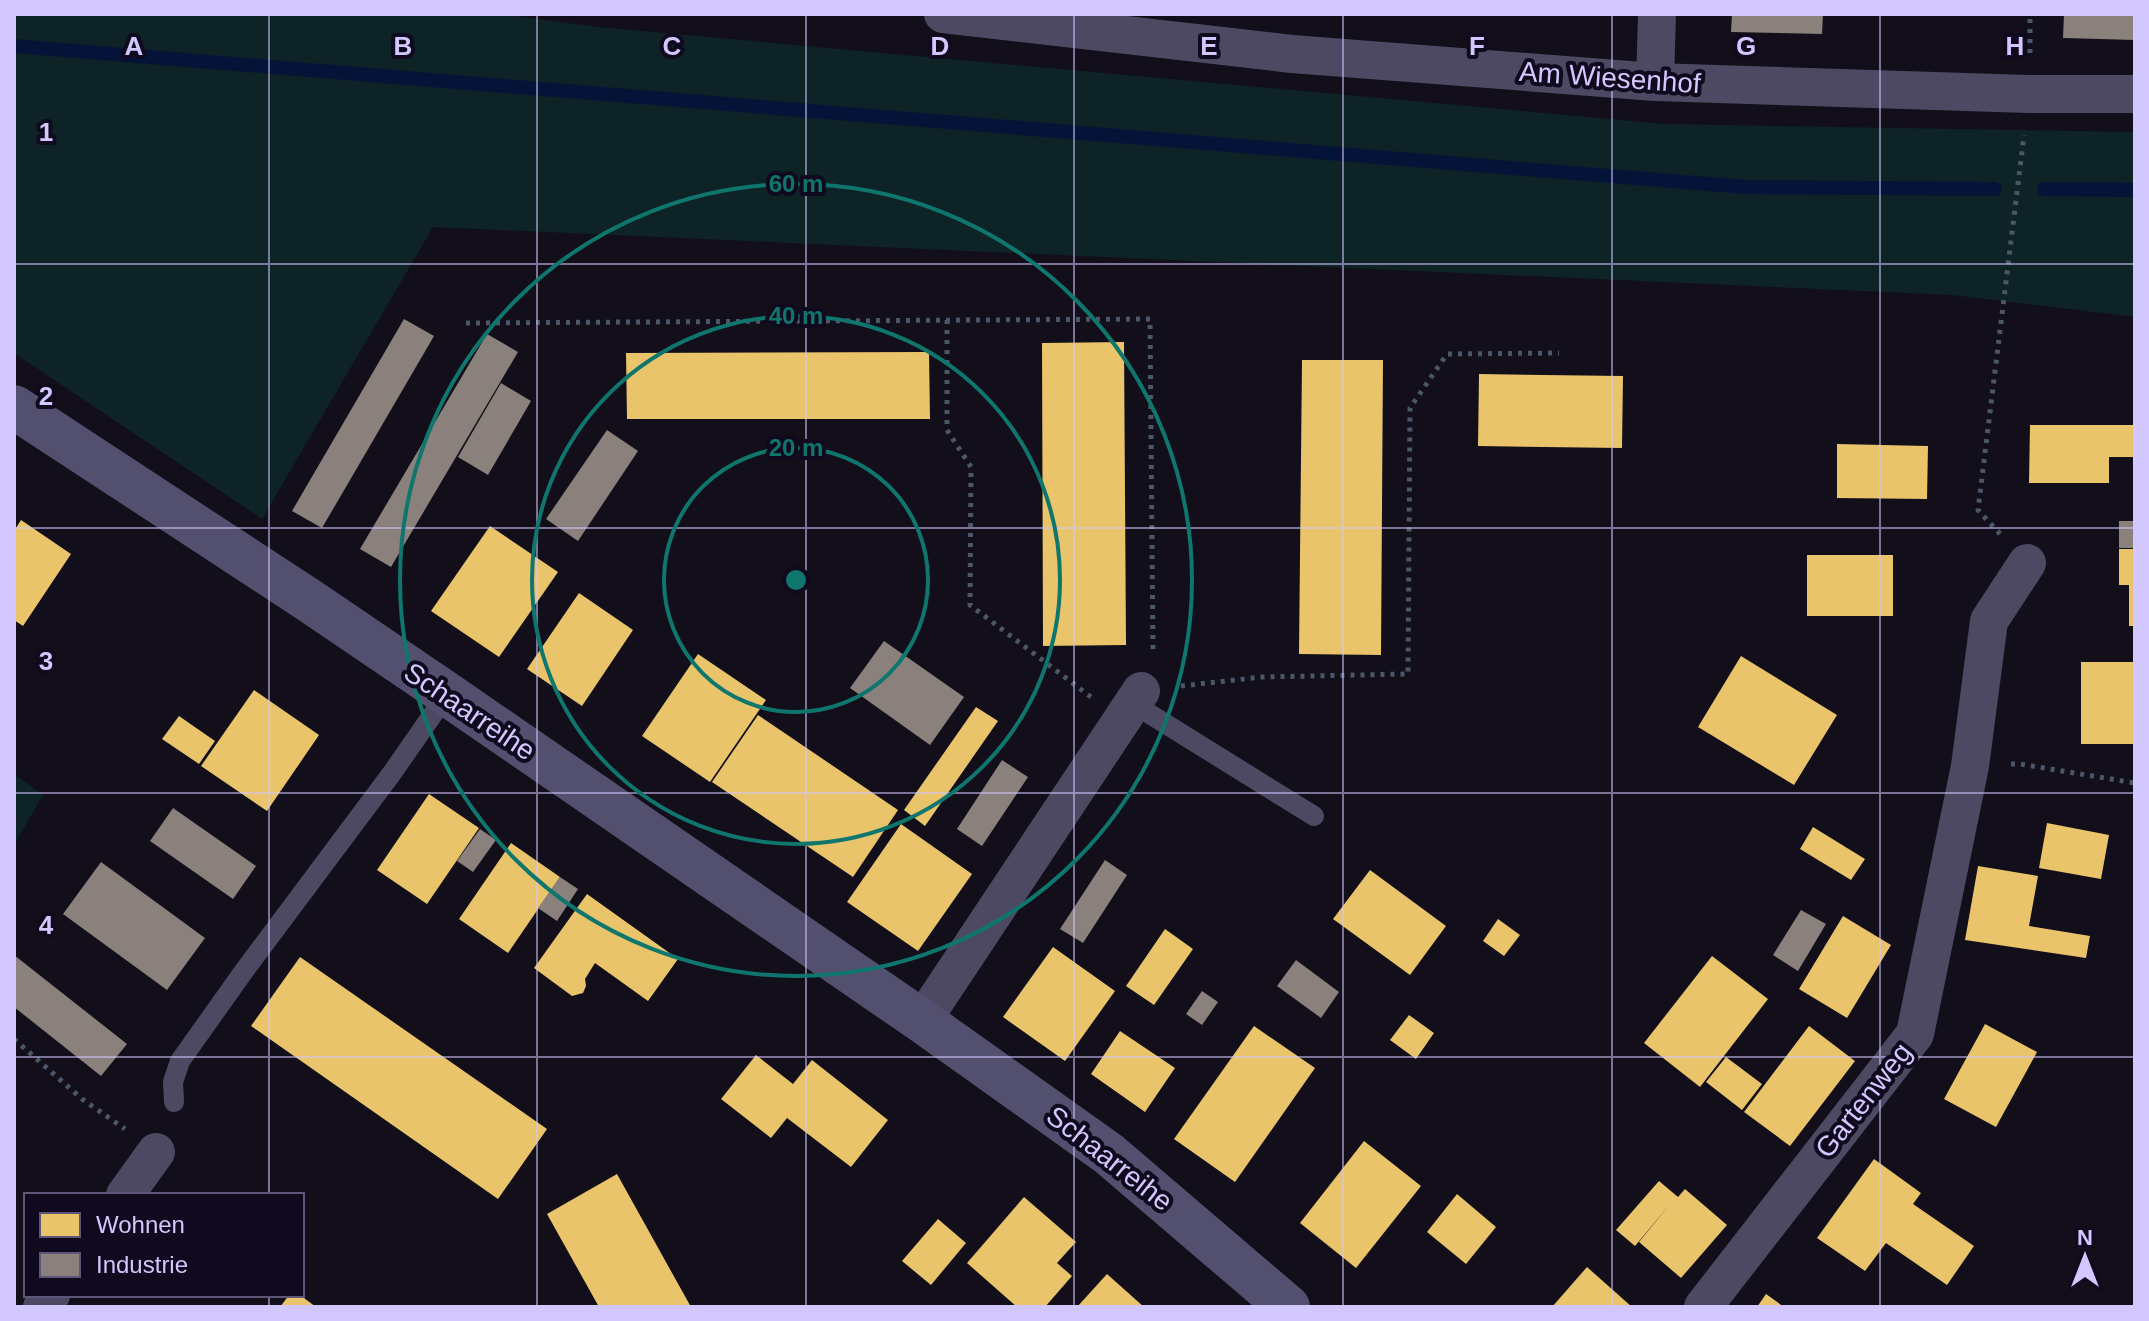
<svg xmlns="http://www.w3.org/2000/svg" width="2149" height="1321" font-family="Arial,sans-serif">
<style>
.green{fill:#0e2326}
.homes{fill:#e9c46a}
.industry{fill:#8a817c}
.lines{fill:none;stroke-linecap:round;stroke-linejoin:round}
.stream{stroke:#061339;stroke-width:14}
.path{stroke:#4a5768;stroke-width:5;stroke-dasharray:4 6;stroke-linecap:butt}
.lane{stroke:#4d4963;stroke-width:20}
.street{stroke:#4d4963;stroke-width:38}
.secondary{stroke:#534f6e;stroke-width:44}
.grid{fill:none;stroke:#d3c7ff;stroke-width:2;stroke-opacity:0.55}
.ring{fill:none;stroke:#0f766e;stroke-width:4}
.labels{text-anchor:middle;stroke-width:8;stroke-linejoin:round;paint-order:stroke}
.street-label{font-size:28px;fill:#d3c7ff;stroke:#100a1e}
.grid-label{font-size:26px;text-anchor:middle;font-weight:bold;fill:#d3c7ff;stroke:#100a1e;stroke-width:8;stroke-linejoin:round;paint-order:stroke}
.centre{fill:#0f766e;stroke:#100a1e;stroke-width:4}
.ring-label{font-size:24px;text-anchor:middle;font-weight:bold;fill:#0f766e;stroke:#100a1e;stroke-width:8;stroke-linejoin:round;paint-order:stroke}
</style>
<rect width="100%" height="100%" fill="#120e1a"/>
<path class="green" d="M 14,14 L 501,14 L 598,27 L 1665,124 L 2135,132 L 2135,317 L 1952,295 L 433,227 L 262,519 L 14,353 Z
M 14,774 L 43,795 L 14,845 Z"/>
<path class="homes" d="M 1124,342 L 1126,645 L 1043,646 L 1042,343 Z
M 929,352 L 930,419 L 627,419 L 626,353 Z
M 1302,360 L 1383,360 L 1381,655 L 1299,654 Z
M 1479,374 L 1623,376 L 1622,448 L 1478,446 Z
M 2030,425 L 2135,425 L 2135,457 L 2109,457 L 2109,483 L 2029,483 Z
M 1837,444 L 1928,446 L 1927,499 L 1837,498 Z
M 21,520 L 71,554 L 23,626 L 14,620 L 14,531 Z
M 490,526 L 558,572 L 499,657 L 431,611 Z
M 2119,549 L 2135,549 L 2135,626 L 2129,626 L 2129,585 L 2119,585 Z
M 1807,555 L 1893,555 L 1893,616 L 1807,616 Z
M 579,593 L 633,630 L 582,706 L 527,669 Z
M 698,654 L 766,700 L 710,782 L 642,736 Z
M 1741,656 L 1837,715 L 1794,785 L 1698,727 Z
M 2081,662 L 2135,662 L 2135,744 L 2081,744 Z
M 254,690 L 319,735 L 267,811 L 201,766 Z
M 976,707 L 998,721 L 925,826 L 904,810 Z
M 758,715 L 898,810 L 853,877 L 712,782 Z
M 179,716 L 215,741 L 199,764 L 162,739 Z
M 429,794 L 479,828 L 427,904 L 377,870 Z
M 2047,823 L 2109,835 L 2101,879 L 2039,868 Z
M 901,824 L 972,874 L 918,951 L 847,902 Z
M 1813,827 L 1865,859 L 1851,880 L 1800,849 Z
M 511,843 L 560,877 L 508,953 L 459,919 Z
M 1978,866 L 2038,876 L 2029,926 L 2090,936 L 2086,958 L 1965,940 Z
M 1370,870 L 1446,926 L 1410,975 L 1333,919 Z
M 587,894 L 678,959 L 648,1001 L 595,963 L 585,979 L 586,986 L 583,993 L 572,996 L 534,968 Z
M 1843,916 L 1891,945 L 1847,1018 L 1799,989 Z
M 1498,919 L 1520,935 L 1504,956 L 1483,941 Z
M 1165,929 L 1193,949 L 1154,1005 L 1126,986 Z
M 1053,947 L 1115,991 L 1065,1061 L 1003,1017 Z
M 1712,956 L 1768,999 L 1700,1087 L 1644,1043 Z
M 300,957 L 547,1129 L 498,1199 L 251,1026 Z
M 1409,1015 L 1434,1033 L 1416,1059 L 1390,1040 Z
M 1985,1024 L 2037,1052 L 1996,1127 L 1944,1099 Z
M 1254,1026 L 1315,1068 L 1235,1182 L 1174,1139 Z
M 1809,1026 L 1855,1061 L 1790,1146 L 1744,1112 Z
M 1120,1031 L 1175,1068 L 1145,1112 L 1091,1074 Z
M 756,1055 L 793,1084 L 812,1060 L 888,1120 L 851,1167 L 787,1118 L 771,1138 L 721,1099 Z
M 1726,1057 L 1762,1084 L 1742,1110 L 1706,1082 Z
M 1364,1141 L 1421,1186 L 1356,1268 L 1300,1223 Z
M 1874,1159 L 1921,1193 L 1913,1204 L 1974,1246 L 1947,1285 L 1886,1243 L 1865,1271 L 1817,1238 Z
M 617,1174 L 691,1307 L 599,1307 L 547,1214 Z
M 1659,1181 L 1678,1197 L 1685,1189 L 1727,1225 L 1681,1278 L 1639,1242 L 1671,1203 L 1635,1246 L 1616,1230 Z
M 1457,1194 L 1496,1227 L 1466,1264 L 1427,1232 Z
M 1024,1197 L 1076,1242 L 1057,1263 L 1072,1276 L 1045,1307 L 1017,1307 L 967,1263 Z
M 938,1219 L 966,1243 L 931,1285 L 902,1261 Z
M 1587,1267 L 1632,1307 L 1552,1307 Z
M 1107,1274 L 1144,1307 L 1077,1307 Z
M 1766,1294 L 1784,1307 L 1757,1307 Z
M 289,1295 L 300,1295 L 316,1307 L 280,1307 Z"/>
<path class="industry" d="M 1732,14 L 1823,14 L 1822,34 L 1731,32 Z
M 2064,14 L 2135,14 L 2135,40 L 2063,38 Z
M 404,319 L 434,336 L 322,528 L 292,511 Z
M 487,334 L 518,352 L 391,567 L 360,549 Z
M 501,383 L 531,401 L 488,475 L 458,457 Z
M 607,430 L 638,451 L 578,541 L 546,519 Z
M 2119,521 L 2135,521 L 2135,548 L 2119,548 Z
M 884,641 L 964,697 L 930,745 L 850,688 Z
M 1002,760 L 1028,777 L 982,846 L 957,829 Z
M 173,808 L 256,866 L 233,899 L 150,841 Z
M 480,829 L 496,840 L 473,872 L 457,861 Z
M 1105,860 L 1127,875 L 1083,943 L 1060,929 Z
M 101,862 L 205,938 L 167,990 L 63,914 Z
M 560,877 L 578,889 L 557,921 L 538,908 Z
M 1801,910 L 1826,924 L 1798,971 L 1773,955 Z
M 14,955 L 127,1044 L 101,1076 L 14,1007 Z
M 1296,960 L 1339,992 L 1321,1018 L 1277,986 Z
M 1202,991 L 1218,1002 L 1202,1025 L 1186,1014 Z"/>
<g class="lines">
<path class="stream" d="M 14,46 L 1745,187 L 1995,189
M 2044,189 L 2135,190"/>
<path class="path" d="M 2030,53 L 2030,14
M 947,320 L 947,430 L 971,467 L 970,605 L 1091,697
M 466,323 L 1150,319 L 1153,652
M 2000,534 L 1978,510 L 2024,135
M 1181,686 L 1262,677 L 1408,674 L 1410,408 L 1447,354 L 1559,353
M 2011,764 L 2020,764 L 2135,783
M 14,1039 L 82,1099 L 125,1129"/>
<path class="lane" d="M 1132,703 L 1314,816
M 174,1102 L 173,1082 L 180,1061 L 244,971 L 392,773 L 447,694"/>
<path class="street" d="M 943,14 L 1292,54 L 1655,82 L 2029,94 L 2135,94
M 1655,82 L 1657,14
M 922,1021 L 1141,691
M 125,1195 L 156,1152
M 42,1307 L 51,1295
M 1703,1307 L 1915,1034 L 1970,766 L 1989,621 L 2027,563"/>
<path class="secondary" d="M 14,407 L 310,601 L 447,694 L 922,1021 L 1109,1154 L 1288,1307"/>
</g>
<path class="grid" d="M 269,14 L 269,1195M 537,14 L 537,1307M 806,14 L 806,1307M 1074,14 L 1074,1307M 1343,14 L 1343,1307M 1612,14 L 1612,1307M 1880,14 L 1880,1307M 14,264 L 2135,264M 14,528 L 2135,528M 14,793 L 2135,793M 14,1057 L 2135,1057M 269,1295 L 269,1307"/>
<g class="ring">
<circle cx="796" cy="580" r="132"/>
<circle cx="796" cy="580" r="264"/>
<circle cx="796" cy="580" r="396"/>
</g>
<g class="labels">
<g class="street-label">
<text transform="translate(1610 77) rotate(4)" y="10">Am Wiesenhof</text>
<text transform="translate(470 711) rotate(34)" y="10">Schaarreihe</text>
<text transform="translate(1863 1100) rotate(-52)" y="10">Gartenweg</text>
<text transform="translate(1110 1158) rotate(38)" y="10">Schaarreihe</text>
</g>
</g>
<g class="grid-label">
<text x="134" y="55">A</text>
<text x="403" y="55">B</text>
<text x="672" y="55">C</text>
<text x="940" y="55">D</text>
<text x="1209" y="55">E</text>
<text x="1477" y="55">F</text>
<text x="1746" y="55">G</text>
<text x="2015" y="55">H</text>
<text x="46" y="141">1</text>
<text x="46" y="405">2</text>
<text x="46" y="670">3</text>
<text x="46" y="934">4</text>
</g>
<circle cx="796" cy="580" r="12" class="centre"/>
<g class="ring-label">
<text x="796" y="192">60 m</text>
<text x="796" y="324">40 m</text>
<text x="796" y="456">20 m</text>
</g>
<rect width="2149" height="1321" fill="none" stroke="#d3c7ff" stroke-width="32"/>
<rect x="24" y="1193" width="280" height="104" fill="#100a1e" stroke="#5e5678" stroke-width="2"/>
<rect x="40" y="1213" width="40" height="24" fill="#e9c46a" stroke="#5e5678" stroke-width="2"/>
<text x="96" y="1233" font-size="24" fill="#d3c7ff">Wohnen</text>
<rect x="40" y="1253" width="40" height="24" fill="#8a817c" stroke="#5e5678" stroke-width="2"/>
<text x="96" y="1273" font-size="24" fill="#d3c7ff">Industrie</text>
<g transform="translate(2085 1257)" stroke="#100a1e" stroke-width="6" paint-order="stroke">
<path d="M0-6L14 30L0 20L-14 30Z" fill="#d3c7ff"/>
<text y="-12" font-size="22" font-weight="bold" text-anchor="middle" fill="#d3c7ff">N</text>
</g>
</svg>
